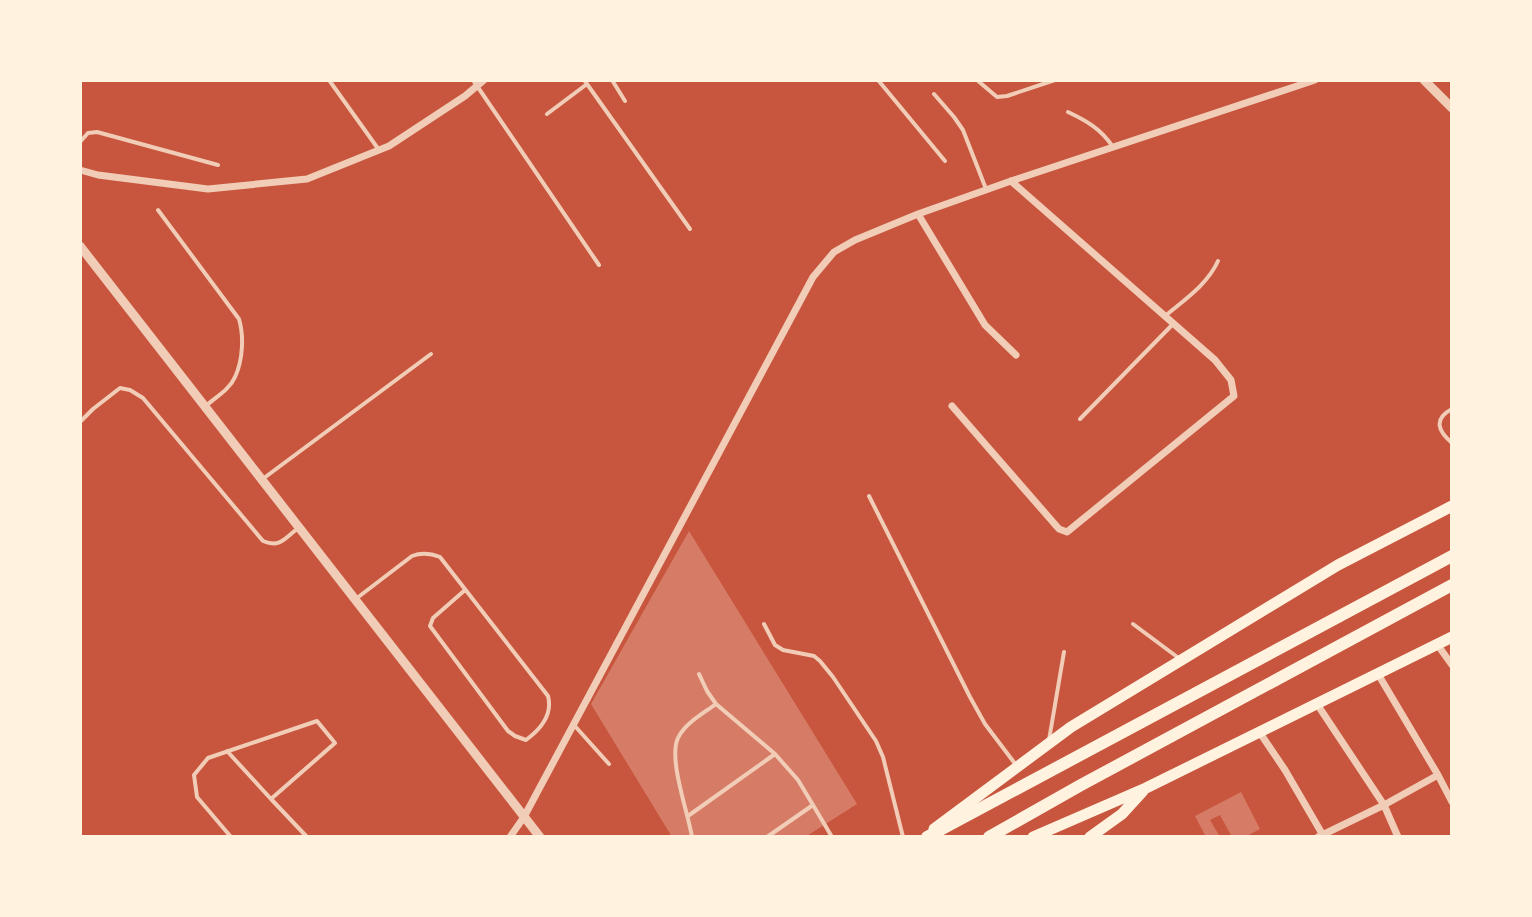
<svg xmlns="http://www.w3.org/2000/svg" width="1532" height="917" font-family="Commissioner,sans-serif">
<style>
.building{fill:#d67c66}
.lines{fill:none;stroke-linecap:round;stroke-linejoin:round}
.service{stroke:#f1ccb7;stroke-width:4}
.minor{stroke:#f1ccb7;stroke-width:7}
.tertiary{stroke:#f1ccb7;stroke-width:9}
.secondary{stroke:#fff3e0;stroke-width:11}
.trunk{stroke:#fff3e0;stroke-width:12}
</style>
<rect width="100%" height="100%" fill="#c8553d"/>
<path class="building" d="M 689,531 L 857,804 L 805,837 L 672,837 L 591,704 Z
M 1241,792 L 1260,829 L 1245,837 L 1232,837 L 1220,815 L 1210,820 L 1220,837 L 1206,837 L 1195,816 Z"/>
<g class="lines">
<path class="service" d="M 329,80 L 379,150
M 473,80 L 599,265
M 612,80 L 625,101
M 878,80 L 945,161
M 977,80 L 997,97 L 1007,96 L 1055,80
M 587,84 L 690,229
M 934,94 L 954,117 L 963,130 L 986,189
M 1068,112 C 1087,121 1101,129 1113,147
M 547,114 L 587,84 L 584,80
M 80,142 L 88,133 L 97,132 L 218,165
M 158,210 L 239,319 C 244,336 243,360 235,377 C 230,389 216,397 207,405
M 1165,316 C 1184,300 1207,285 1218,261
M 1452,409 C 1433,419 1438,431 1452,443
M 1080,419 L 1173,324
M 80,422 L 93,409 L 120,388 L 130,390 L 143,398 L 263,541 C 280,548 284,539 297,529
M 264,478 L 431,354
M 869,496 L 970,697 L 985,724 L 1016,765
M 357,598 L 412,556 C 422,552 430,553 440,557 L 548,696 C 553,715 541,729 526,740 L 515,736 L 508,731 L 430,626 L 433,618 L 465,590
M 764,624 L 775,645 L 783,650 L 814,656 L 820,661 L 833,677 L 876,741 L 883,757 L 903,837
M 1133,624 L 1180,659
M 699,674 L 707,691 L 716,704 L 775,754 L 798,780 L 813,805 L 767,837
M 574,725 L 609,764
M 1049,740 L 1064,652
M 227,751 L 271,799
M 813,805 L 832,837
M 688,816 L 775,754
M 231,837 L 197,797 L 194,775 L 208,758 L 317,721 L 335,743 L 271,799 L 307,837
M 692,837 C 688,812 668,759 678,738 C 685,723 704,713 716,704"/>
<path class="minor" d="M 80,170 L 98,175 L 208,189 L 307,179 L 389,146 L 465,96 L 484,80
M 918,214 L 985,325 L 1016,355
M 952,406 L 1059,529 L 1067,532 L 1234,396 L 1231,380 L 1215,360 L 1011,181
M 1437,644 L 1452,665
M 1378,674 L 1438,775 L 1452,802
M 1317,704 L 1384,805 L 1398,837
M 1260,733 L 1285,770 L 1324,837
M 510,837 L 524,817 L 813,277 L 834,252 L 855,240 L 918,214 L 1011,181 L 1315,80
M 1318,837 L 1384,805 L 1438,775"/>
<path class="tertiary" d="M 1424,80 L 1452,108
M 80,246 L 540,837"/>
<path class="secondary" d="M 934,829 L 1071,727 L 1338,565 L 1452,506
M 1033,837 L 1146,788 L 1452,637
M 1090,837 L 1122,814 L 1143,791"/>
<path class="trunk" d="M 927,837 L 1452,556
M 989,837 L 1081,785 L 1452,585"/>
</g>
<rect width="1532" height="917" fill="none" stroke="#fff3e0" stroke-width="164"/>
</svg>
